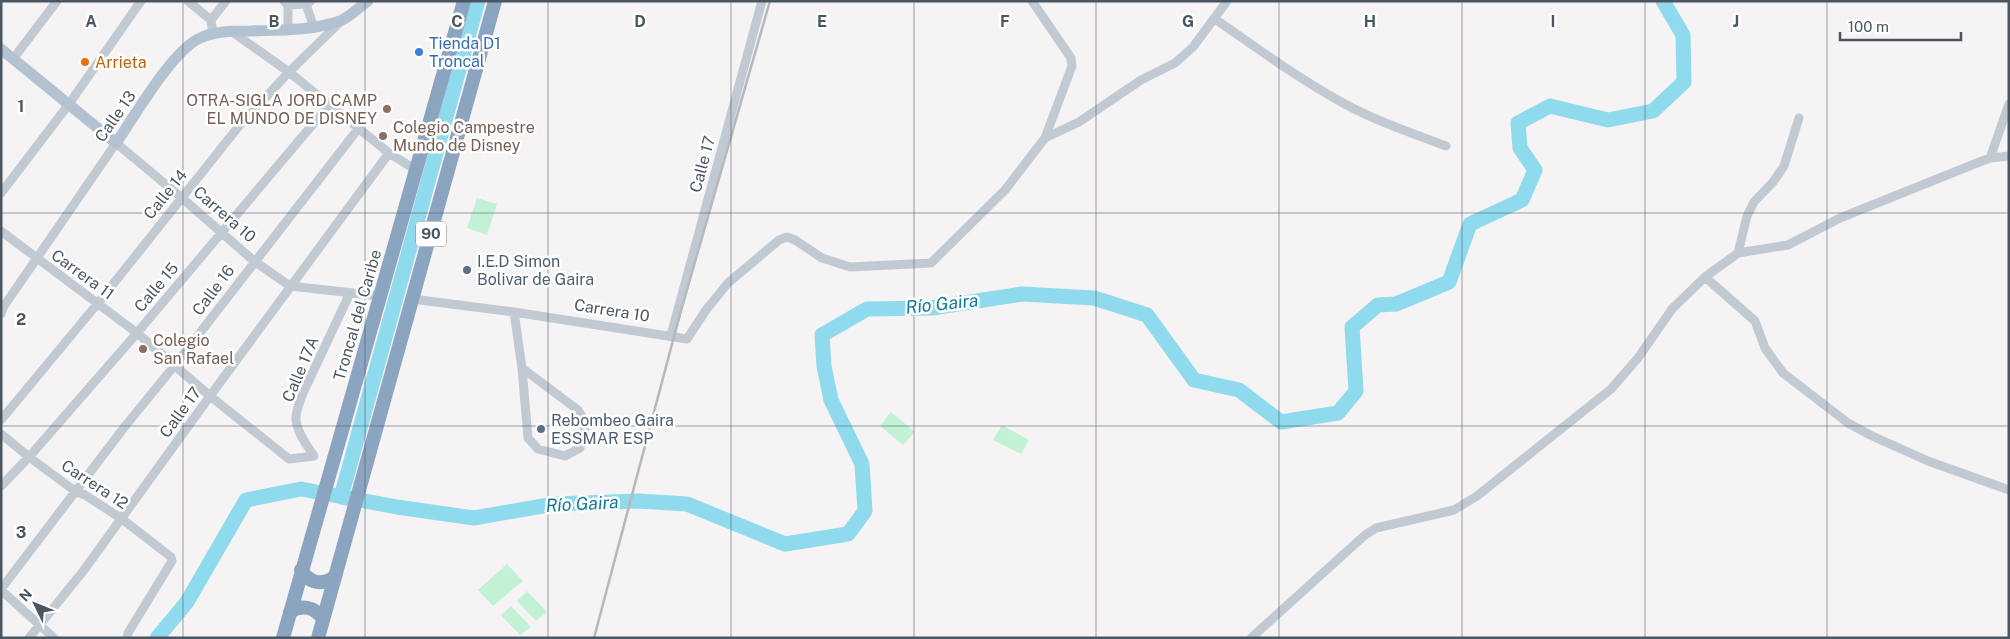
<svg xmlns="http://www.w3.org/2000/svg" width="2010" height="639" font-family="'Public Sans',sans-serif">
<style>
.green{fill:#c3f1d5}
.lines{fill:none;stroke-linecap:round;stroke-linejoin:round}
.river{stroke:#90daee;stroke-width:15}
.minor{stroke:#c1cad2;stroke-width:9}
.major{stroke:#b3c2d1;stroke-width:11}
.highway{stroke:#8ba5c1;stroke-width:14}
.rail{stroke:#b5b8bd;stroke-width:2.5}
.grid{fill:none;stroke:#4a5661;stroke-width:1;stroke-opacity:0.55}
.shop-dot{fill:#3f7fe0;stroke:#fff;stroke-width:2}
.food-dot{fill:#e8710a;stroke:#fff;stroke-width:2}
.education-dot{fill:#8d6e63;stroke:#fff;stroke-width:2}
.service-dot{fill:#5c6f8a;stroke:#fff;stroke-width:2}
.labels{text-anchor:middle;stroke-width:5;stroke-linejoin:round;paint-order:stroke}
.shield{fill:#fff;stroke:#808990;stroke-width:1}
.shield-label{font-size:15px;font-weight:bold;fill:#4a5661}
.shop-label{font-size:16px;fill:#366cbe;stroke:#fff;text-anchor:start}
.food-label{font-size:16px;fill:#c56008;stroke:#fff;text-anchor:start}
.education-label{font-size:16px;fill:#785e54;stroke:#fff;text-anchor:start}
.street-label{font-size:16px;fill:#4a5661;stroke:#fff}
.service-label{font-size:16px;fill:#4e5e75;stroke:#fff;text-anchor:start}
.water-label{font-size:18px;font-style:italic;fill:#0c7c9b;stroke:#fff}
.grid-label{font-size:16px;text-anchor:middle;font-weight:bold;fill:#4a5661;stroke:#fff;stroke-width:5;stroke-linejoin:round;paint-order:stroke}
</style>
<rect width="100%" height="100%" fill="#f5f3f3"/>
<path class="green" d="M 477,198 L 497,204 L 487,235 L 467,228 Z
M 891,412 L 915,432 L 903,445 L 880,426 Z
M 1002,425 L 1029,440 L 1021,454 L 993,440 Z
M 507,564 L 523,581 L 493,606 L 478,590 Z
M 527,591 L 547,612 L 536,621 L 517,601 Z
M 511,606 L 531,627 L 520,635 L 501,615 Z"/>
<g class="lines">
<path class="river" d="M 351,499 L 341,497 L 478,1
M 157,638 L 187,602 L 246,500 L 301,489 L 397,507 L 474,518 L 554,504 L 638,501 L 687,504 L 785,544 L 848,534 L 865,511 L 862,464 L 831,400 L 824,366 L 822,335 L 867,309 L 932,308 L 1022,294 L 1094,298 L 1147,315 L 1194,380 L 1239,390 L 1281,422 L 1338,413 L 1356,391 L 1352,327 L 1378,305 L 1396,304 L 1449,282 L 1470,224 L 1522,200 L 1535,170 L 1520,148 L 1518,123 L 1550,106 L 1608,120 L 1653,111 L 1684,82 L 1683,35 L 1663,1"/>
<path class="minor" d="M 188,1 L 211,20 L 213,34
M 284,1 L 288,5 L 306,4 L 311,1
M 1032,1 L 1071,58 L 1072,66 L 1045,138
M 306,4 L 314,28
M 288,5 L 288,29
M 1215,19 C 1257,48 1299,79 1343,103 C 1376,121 1411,133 1446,146
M 211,20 L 226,1
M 231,31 L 289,72 L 389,153 L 416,170
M 13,59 L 57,1
M 1990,158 L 2009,104
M 1,193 L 69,104 L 141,1
M 1,231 L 137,333 L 210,396 L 289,459 L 314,456 C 307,446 297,432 296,420 C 295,412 300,402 303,393 L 350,293
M 1738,253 L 1747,216 L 1754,202 L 1773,182 L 1784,166 L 1799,118
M 1705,277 L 1755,321 L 1765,348 L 1783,373 L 1848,423 L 1870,435 L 1928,461 L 2009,490
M 412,299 L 514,312 L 687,339 L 706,310 L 728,283 L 779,240 L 787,237 L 795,240 L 822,258 L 850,267 L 931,263 L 1005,190 L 1045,138 L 1079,122 L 1141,80 L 1175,63 L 1193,47 L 1227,1
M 514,312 L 522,368 L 528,438 L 538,449 L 565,456 L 580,448 L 586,423 L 578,410 L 522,368
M 1,314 L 4,306 L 116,143 L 182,198 L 254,261 L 290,286 L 380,296
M 671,335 L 762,1
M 1,420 L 98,303 L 239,126 L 289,72 L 341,21
M 1,434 L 29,457 L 75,491 L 85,495 L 122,519 L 171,557 L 172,561 L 128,633 L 127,638
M 1,486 L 29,457 L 137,333 L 329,105
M 1,589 L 126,425 L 175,365 L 358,129
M 1,590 L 54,638
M 29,638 L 84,570 L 210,396 L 389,153
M 1251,638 L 1365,535 L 1376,528 L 1454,510 L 1477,496 L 1611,389 L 1638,358 L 1672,309 L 1705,277 L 1738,253 L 1788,245 L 1840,218 L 1977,163 L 1990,158 L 2009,156"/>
<path class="major" d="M 1,49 L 116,143 C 135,116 170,54 198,39 C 213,31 232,31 250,31 C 279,30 311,31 340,21 C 350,17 359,7 368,1"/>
<path class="highway" d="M 301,570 C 309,583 322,586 334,577
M 290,612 C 302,604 315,607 323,619
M 283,638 L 464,1
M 318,638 L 495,1"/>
<path class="rail" d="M 594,638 L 680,314 L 770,1"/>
</g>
<path class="grid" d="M 183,1 L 183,638M 365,1 L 365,638M 548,1 L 548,638M 731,1 L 731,638M 914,1 L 914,638M 1096,1 L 1096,638M 1279,1 L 1279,638M 1462,1 L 1462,638M 1645,1 L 1645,638M 1827,1 L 1827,638M 1,213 L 2009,213M 1,426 L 2009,426"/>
<circle class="shop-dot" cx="419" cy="52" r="5"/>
<circle class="food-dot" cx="85" cy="62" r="5"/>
<g class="education-dot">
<circle cx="387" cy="109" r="5"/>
<circle cx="383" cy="136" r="5"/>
<circle cx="143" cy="349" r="5"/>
</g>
<g class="service-dot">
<circle cx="467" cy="270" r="5"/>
<circle cx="541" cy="429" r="5"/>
</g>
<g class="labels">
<rect class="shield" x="416" y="221.5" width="30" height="25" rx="4"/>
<g class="shield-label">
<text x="431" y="239">90</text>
</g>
<g class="shop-label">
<text x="429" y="49">Tienda D1<tspan x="429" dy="18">Troncal</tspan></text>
</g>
<g class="food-label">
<text x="95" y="68">Arrieta</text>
</g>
<g class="education-label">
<text x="377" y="106" text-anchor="end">OTRA-SIGLA JORD CAMP<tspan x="377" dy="18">EL MUNDO DE DISNEY</tspan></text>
<text x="393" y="133">Colegio Campestre<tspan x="393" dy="18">Mundo de Disney</tspan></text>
<text x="153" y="346">Colegio<tspan x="153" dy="18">San Rafael</tspan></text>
</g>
<g class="street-label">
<text transform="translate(115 116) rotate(-55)" y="6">Calle 13</text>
<text transform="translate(702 164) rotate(-75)" y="6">Calle 17</text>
<text transform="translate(165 194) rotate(-51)" y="6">Calle 14</text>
<text transform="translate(225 214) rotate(41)" y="6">Carrera 10</text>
<text transform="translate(83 274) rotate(36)" y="6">Carrera 11</text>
<text transform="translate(156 287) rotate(-50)" y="6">Calle 15</text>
<text transform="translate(213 290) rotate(-53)" y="6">Calle 16</text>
<text transform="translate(612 310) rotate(9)" y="6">Carrera 10</text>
<text transform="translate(357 315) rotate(-74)" y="6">Troncal del Caribe</text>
<text transform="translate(300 369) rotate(-67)" y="6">Calle 17A</text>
<text transform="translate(180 412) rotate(-54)" y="6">Calle 17</text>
<text transform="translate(95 484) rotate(33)" y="6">Carrera 12</text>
</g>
<g class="service-label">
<text x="477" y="267">I.E.D Simon<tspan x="477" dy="18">Bolivar de Gaira</tspan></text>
<text x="551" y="426">Rebombeo Gaira<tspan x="551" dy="18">ESSMAR ESP</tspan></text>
</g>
<g class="water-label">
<text transform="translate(942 304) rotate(-6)" y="6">Río Gaira</text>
<text transform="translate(582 504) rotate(-3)" y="6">Río Gaira</text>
</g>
</g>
<g class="grid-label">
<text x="91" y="27">A</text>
<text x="274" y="27">B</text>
<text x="457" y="27">C</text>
<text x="640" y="27">D</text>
<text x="822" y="27">E</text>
<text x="1005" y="27">F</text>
<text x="1188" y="27">G</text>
<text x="1370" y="27">H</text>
<text x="1553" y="27">I</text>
<text x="1736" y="27">J</text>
<text x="21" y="112">1</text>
<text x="21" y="325">2</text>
<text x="21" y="538">3</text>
</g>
<rect width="2010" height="639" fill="none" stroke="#4a5661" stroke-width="5"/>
<g transform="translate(35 604) rotate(313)" stroke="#ffffff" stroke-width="4" paint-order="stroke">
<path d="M0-4L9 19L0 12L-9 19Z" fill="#4a5661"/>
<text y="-8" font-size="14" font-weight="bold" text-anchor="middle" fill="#4a5661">N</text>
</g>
<path d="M1840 32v8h121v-8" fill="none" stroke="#4a5661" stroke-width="2.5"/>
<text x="1848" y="32" font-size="15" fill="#4a5661" stroke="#ffffff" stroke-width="4" paint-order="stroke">100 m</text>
</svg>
